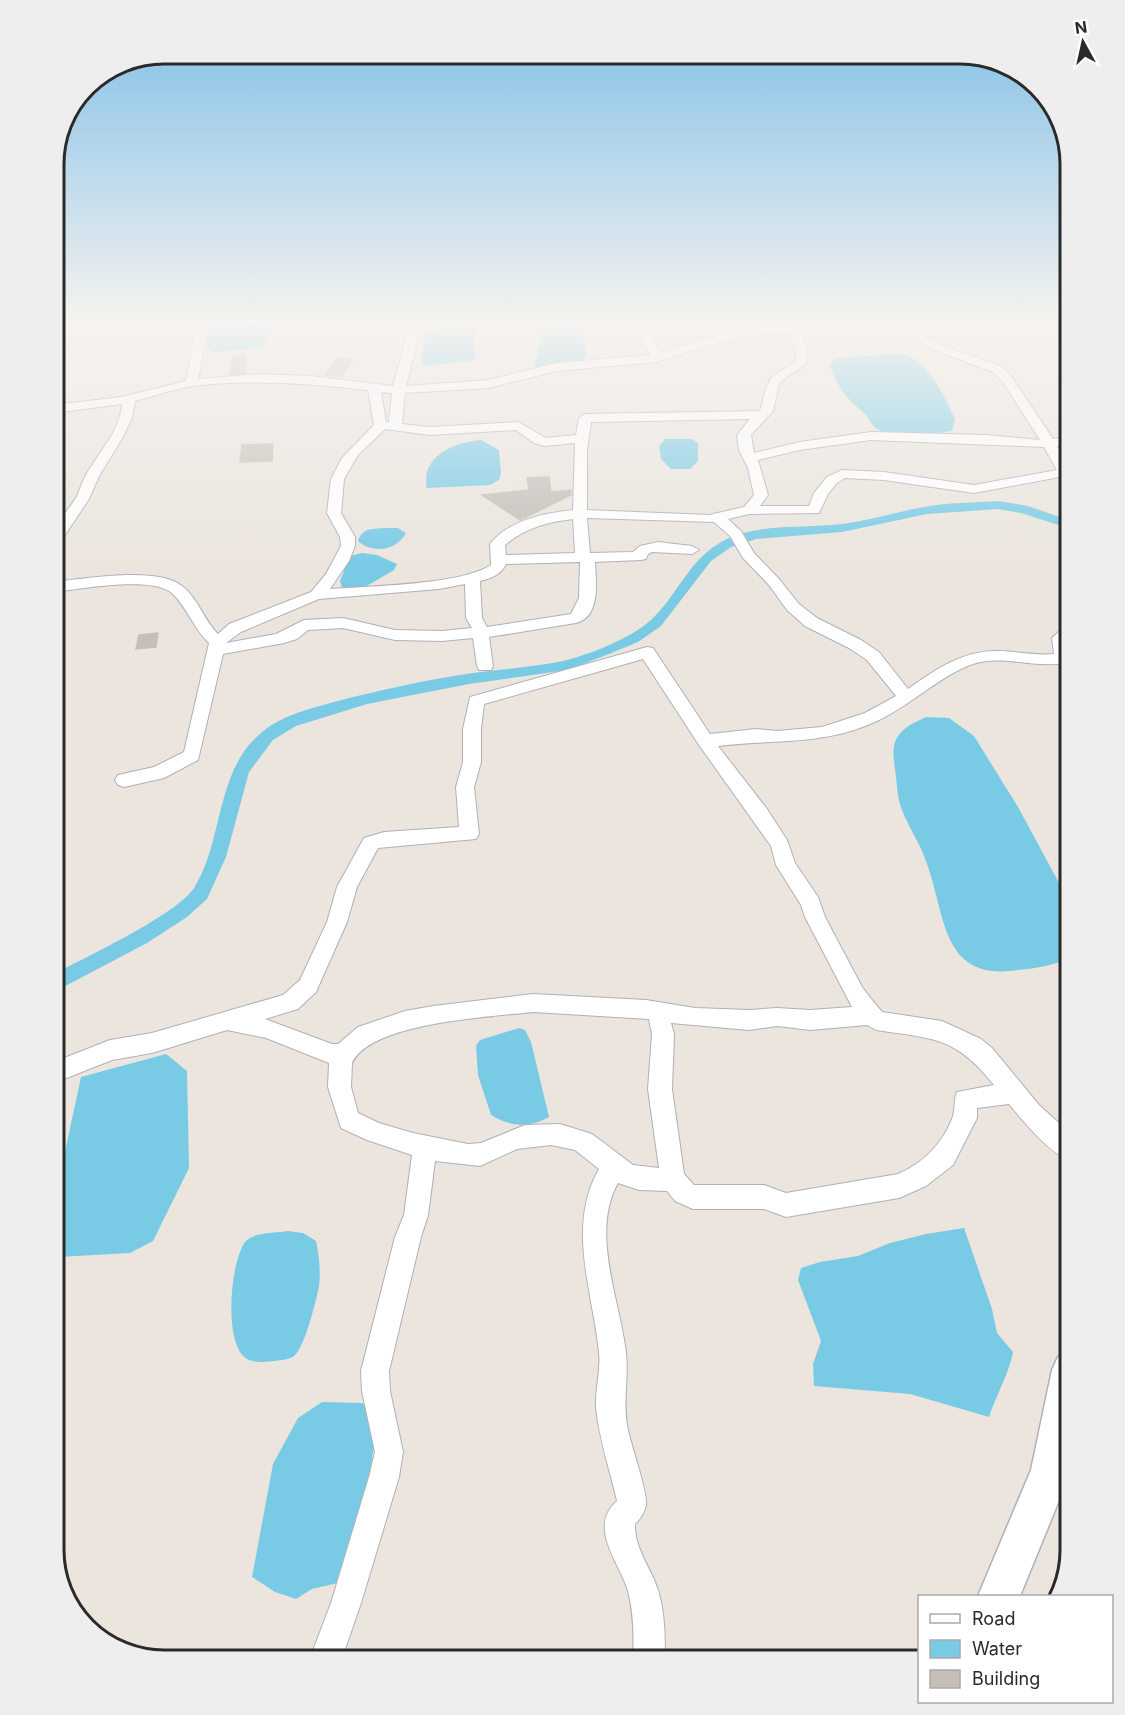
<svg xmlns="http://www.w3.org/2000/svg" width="1125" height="1715" font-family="Inter,sans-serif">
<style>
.water{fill:#79cbe5}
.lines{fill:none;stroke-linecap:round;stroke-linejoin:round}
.canal{fill:#79cbe5;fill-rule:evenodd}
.building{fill:#c4bfb9;stroke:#c6c1b7;stroke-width:1.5}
.street-casing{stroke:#aeb0ba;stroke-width:2}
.secondary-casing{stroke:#aeb0ba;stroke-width:3}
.street{fill:#fff;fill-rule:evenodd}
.secondary{fill:#fff;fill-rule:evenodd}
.rim{fill:none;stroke:#2a2a2a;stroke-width:3}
</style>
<rect width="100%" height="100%" fill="#ebe5de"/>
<path class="water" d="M 211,324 L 272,324 L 269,339 L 262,347 L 212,353 L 204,343 L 205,334 Z
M 475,324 L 475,360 L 424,366 L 421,358 L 426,331 Z
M 563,325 L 579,327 C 584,334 584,344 587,353 L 583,362 L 534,367 L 544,329 Z
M 870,356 C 880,356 898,352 908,356 C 931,364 945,399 955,419 L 952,431 C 930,434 897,441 877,429 C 871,425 868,416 862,411 C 847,400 835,383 830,365 L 835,358 Z
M 665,439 L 692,439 L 698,443 L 698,461 L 690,469 L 671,469 L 661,459 L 659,446 Z
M 481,440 L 499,450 L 501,473 L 499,480 L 490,485 L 426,488 C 427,482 425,474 428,469 C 437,449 461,442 481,440 Z
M 383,528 L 398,528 L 406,533 C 396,551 373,554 358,541 C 362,528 372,529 383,528 Z
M 362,553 L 377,555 L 397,564 L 394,570 L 365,587 L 342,587 L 340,581 L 350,556 Z
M 926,717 L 949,718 L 974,736 L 1018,807 L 1071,905 L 1071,956 C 1056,966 1036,968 1018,970 C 941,982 946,916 927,864 C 921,845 909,828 902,810 C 897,798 897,782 895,769 C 894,760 892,751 895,742 C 900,728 914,723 926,717 Z
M 519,1028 L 525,1030 L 531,1042 L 549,1117 C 529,1128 511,1127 491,1115 L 478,1075 L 476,1046 L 480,1040 Z
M 166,1054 L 187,1071 L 189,1168 L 153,1241 L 130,1253 L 59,1257 L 60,1245 L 54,1241 L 54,1203 L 81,1077 Z
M 964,1228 L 992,1309 L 997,1333 L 1013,1352 C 1009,1374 996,1395 989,1417 L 910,1394 L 814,1386 L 813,1364 L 821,1341 L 798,1280 L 801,1268 L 820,1262 L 858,1256 L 890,1243 L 926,1234 Z
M 288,1231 L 303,1233 L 316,1241 C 319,1255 321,1272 319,1286 C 316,1301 305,1346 295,1355 C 290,1360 281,1360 274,1361 C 266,1362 255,1363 247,1359 C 223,1345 230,1263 245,1242 C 253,1232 276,1233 288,1231 Z
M 322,1402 L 362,1403 L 379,1415 L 371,1465 L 367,1521 L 342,1582 L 312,1589 L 296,1599 L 275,1592 L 252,1577 L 273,1464 L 298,1418 Z"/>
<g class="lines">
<path class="canal" d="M 998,501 L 1028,506 L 1071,521 L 1071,529 L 1021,513 L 998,509 L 927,514 L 842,532 L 756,539 L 731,547 L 711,561 L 661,626 L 638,642 L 609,654 L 567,670 L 469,684 L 367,704 L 296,726 L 273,740 L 249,772 L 226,857 L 207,899 L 187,917 L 147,943 L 54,992 L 54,974 C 86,957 176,915 194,888 C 224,840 215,771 261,733 C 280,716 309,709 334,702 C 379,690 426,680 473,673 C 503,669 534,667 563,661 C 589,655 631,638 651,620 C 676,597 688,562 718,544 C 752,522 802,529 841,524 C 869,521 896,512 924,507 C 948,502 974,503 998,501 Z"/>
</g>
<path class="building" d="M 233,356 L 246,356 L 245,373 L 229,374 Z
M 337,358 L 354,359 L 342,376 L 325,375 Z
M 273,444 L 272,461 L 240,462 L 242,445 Z
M 549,477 L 551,492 L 571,490 L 571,495 L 520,520 L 482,495 L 529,490 L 527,478 Z
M 158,633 L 156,647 L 136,649 L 139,635 Z"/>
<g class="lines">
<defs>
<path id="street" d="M 197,324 L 209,324 L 198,379 L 258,374 L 311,376 L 393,386 L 408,331 L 371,327 L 365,324 L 412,325 L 416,326 L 420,331 L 406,386 L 488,380 L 557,363 L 650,355 L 638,332 L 627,324 C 651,324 651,334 660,353 C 693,342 728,331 763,328 C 813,323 863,324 914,324 L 928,338 L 940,345 L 1001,366 L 1011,376 L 1053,439 L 1071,437 L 1071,445 L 1057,446 L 1071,471 L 1070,475 L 1065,476 L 974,493 L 884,480 L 845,478 L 837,483 L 828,494 L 819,513 L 749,514 L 728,519 L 741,531 L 754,553 L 779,579 L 799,604 L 817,618 L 861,640 L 879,652 L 908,689 C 935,670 963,650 998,651 C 1016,651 1036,656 1054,654 L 1052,638 L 1065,626 L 1071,625 L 1071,638 L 1068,640 L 1071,658 L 1069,662 C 1038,670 1004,654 973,664 C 941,675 911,705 879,720 C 826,746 774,739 718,746 L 767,809 L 787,840 L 795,863 L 818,897 L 825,917 L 862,987 L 872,1000 L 882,1012 L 942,1021 L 981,1039 L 992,1048 L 1039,1105 L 1071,1134 L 1071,1161 C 1049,1153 1024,1122 1009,1104 L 977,1108 L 977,1118 L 953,1165 L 926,1186 L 899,1198 L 786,1217 L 764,1209 L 693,1209 L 675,1201 L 667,1191 L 639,1190 L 618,1183 C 590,1233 620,1300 626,1353 C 629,1379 622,1402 628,1430 C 631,1445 648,1493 646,1505 C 645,1511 640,1520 635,1524 C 634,1548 651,1568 658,1590 C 665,1613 665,1637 665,1661 L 633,1661 C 634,1638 634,1614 628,1591 C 620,1563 587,1527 617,1501 C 610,1470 599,1439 596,1407 C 595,1389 601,1371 599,1353 C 593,1291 566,1227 599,1169 L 575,1150 L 551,1145 L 517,1149 L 480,1166 L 435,1161 L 428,1215 L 421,1237 L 389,1371 L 390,1391 L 403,1452 L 399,1477 L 361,1603 L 341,1661 L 309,1661 L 331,1603 L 369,1477 L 375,1452 L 362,1391 L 361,1371 L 395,1237 L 404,1215 L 412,1155 L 367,1140 L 341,1128 L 328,1087 L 329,1063 L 266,1038 L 227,1030 L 152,1053 L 112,1060 L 54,1083 L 54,1062 L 110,1040 L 152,1033 L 283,995 L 300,980 L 327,922 L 337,887 L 364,838 L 384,832 L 459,827 L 456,787 L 463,762 L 463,729 L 470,697 L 647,647 L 653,648 L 710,734 L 756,729 L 777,731 L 822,727 L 865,713 L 896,696 L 867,660 L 849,648 L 805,626 L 787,610 L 769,585 L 743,558 L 730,536 L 714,522 L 587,518 L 590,553 L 633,552 L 640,546 L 658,542 L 692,546 L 699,550 L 692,554 L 652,552 L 648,554 L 646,559 L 641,560 L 595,562 C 596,581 601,617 576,623 L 489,637 L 493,666 L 491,670 L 479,670 L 477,666 L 473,638 L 442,641 L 395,640 L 343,628 L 308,630 L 297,639 L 284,643 L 223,654 L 198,760 L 164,778 L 124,787 L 118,785 L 115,780 L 118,775 L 154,767 L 184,752 L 209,643 C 194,629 187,608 173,594 C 154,575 80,589 54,592 L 54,582 C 85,579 156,566 182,586 C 197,597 204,620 218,634 L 229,624 L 311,592 L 326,574 L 341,546 L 340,537 L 327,513 L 331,479 L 342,458 L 374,425 L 368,390 C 310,384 252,379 193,386 C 174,389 154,396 135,401 L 132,418 L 123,437 L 99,476 L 89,499 L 59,544 L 54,545 C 54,516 64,519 77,496 C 80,489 82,482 86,475 C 99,452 120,431 122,404 L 54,413 L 54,405 L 121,397 L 186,381 ZM 904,327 L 920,342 L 932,349 L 993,372 L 1003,382 L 1040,440 L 986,435 L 871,432 L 800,442 L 754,453 L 751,435 L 773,411 L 779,384 C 802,359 817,375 801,332 ZM 790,333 L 796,350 L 796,361 L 772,377 L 766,388 L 760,411 L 585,414 L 579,418 L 576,435 L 546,438 L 518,422 L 430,427 L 402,424 L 405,393 L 488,388 L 557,371 L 657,362 L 709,345 L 761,334 ZM 381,392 L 392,393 L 389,422 L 386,422 ZM 750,419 L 737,435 L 739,450 L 748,468 L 754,495 L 744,507 L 709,515 L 587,510 L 587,450 L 591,422 ZM 385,429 L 430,435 L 516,430 L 534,443 L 545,446 L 575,443 L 573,510 C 544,513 509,520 490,544 L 491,565 C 460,585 370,586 330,589 L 349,561 L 355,546 L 355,537 L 341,513 L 344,479 L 358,455 ZM 871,440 L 1044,447 L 1057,470 L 974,485 L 884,472 L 842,470 L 827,477 L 814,493 L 809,506 L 760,506 L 768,495 L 758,460 L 800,450 ZM 573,519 L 575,553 L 506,555 L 505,545 C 525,528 547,522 573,519 ZM 580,562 L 579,598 L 571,614 L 487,627 L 482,618 L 480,581 C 490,579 502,574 506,564 ZM 465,584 L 466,618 L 472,628 L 442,631 L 395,630 L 343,618 L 304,620 L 276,634 L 226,643 L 241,632 L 319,599 L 439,589 ZM 643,659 L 699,745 L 771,846 L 776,865 L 801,905 L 805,917 L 852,1007 L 810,1010 L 777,1008 L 749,1010 L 695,1008 L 646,1000 L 533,994 L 433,1006 L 405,1011 L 358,1027 L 338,1044 L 332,1044 L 265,1019 L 298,1009 L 316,992 L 347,922 L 357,887 L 378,848 L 476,839 L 479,834 L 474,787 L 481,762 L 481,729 L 484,704 ZM 533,1012 L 649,1019 L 652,1034 L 648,1089 L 659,1168 L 633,1165 L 592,1134 L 560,1124 L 525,1125 L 481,1143 L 468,1144 L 413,1133 L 379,1123 L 358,1113 L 351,1087 L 352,1063 C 371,1022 491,1017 533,1012 ZM 671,1023 L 749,1030 L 777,1026 L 810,1030 L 867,1025 L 876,1030 C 934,1039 955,1036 994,1085 L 957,1092 C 953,1101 956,1110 952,1119 C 942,1144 923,1163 898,1174 L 786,1193 L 764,1185 L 694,1185 L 684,1174 L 672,1089 L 674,1034 Z"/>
<path id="secondary" d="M 1071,1351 L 1071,1471 L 1020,1596 L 978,1596 L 1031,1470 L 1052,1370 L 1058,1357 Z"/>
</defs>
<use href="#street" class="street-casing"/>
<use href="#secondary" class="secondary-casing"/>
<use href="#street" class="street"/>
<use href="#secondary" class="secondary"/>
</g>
<linearGradient id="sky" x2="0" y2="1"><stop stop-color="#7bbde7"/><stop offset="0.57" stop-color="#f6f3f0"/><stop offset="1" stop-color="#f6f3f0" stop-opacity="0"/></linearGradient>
<rect width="1125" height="564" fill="url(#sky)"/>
<path d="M0 0H1125V1715H0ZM164 64H960A100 100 0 0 1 1060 164V1550A100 100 0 0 1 960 1650H164A100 100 0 0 1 64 1550V164A100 100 0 0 1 164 64Z" fill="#eee" fill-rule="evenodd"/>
<path class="rim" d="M164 64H960A100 100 0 0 1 1060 164V1550A100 100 0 0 1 960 1650H164A100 100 0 0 1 64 1550V164A100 100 0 0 1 164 64Z"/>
<rect x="918" y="1595" width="195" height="108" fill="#ffffff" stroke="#aaaaaa" stroke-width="1.5"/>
<rect x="930" y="1614" width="30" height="9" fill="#ffffff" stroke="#aaaaaa" stroke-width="1.5"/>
<text x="972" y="1625" font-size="18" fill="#2a2a2a">Road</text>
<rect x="930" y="1640" width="30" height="18" fill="#79cbe5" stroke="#aaaaaa" stroke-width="1.5"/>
<text x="972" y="1655" font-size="18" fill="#2a2a2a">Water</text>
<rect x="930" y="1670" width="30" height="18" fill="#c4bfb9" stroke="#aaaaaa" stroke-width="1.5"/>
<text x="972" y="1685" font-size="18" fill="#2a2a2a">Building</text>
<g transform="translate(1083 42) rotate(352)" stroke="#ffffff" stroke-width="4.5" paint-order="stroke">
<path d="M0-4.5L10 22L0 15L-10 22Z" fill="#2a2a2a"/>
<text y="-9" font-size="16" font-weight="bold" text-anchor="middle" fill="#2a2a2a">N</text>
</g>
</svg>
